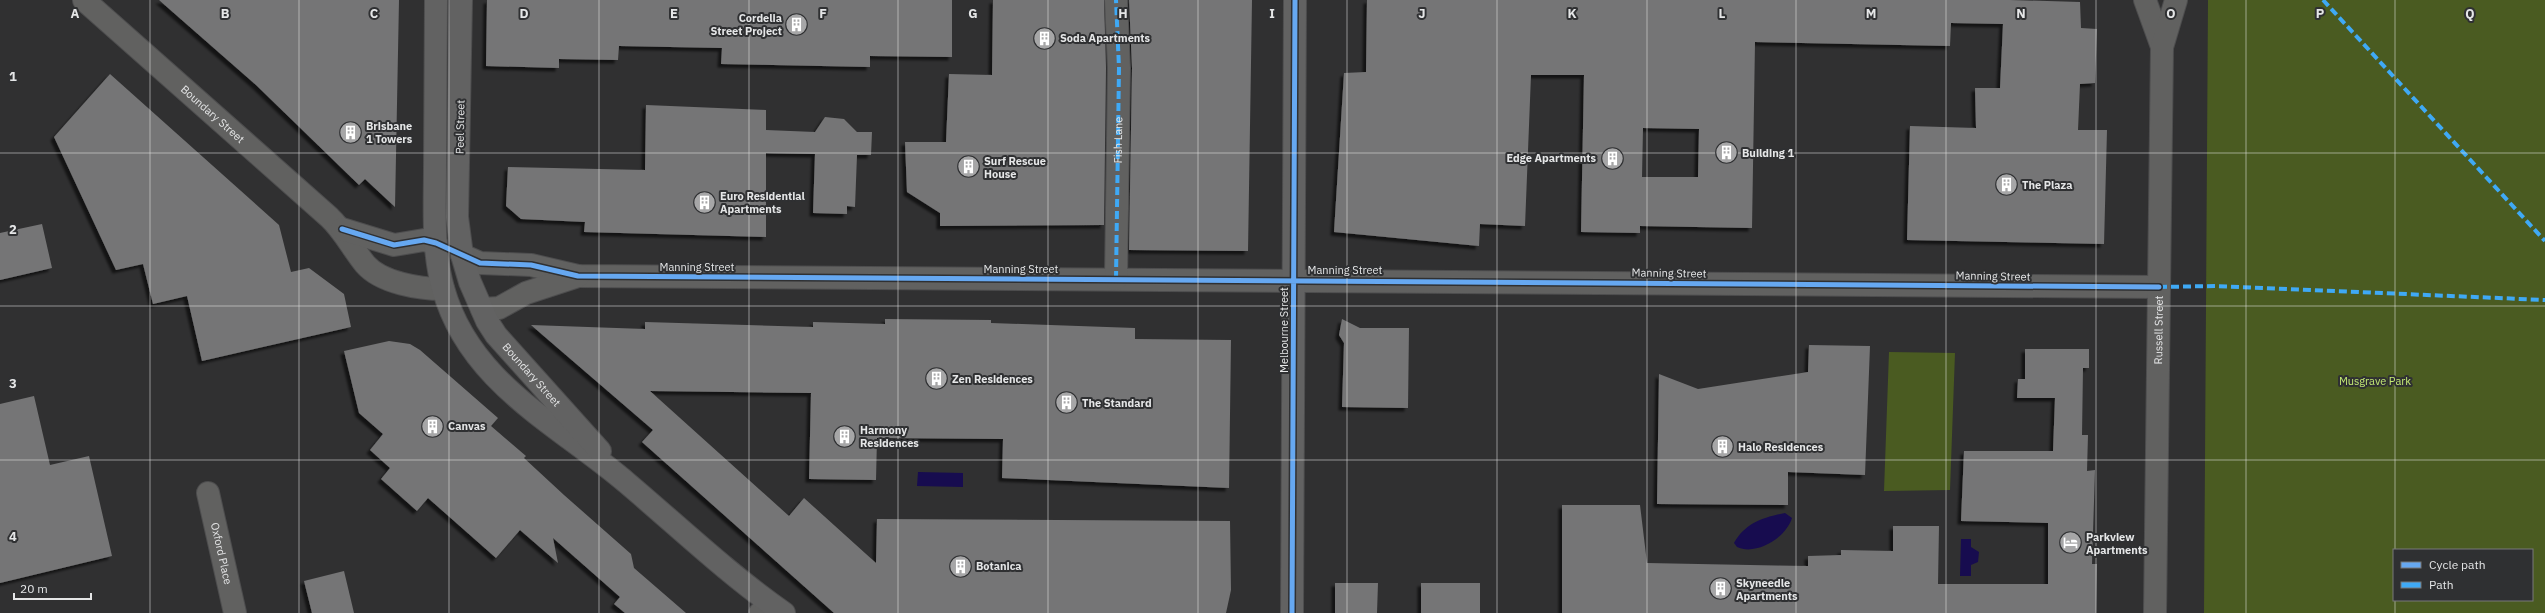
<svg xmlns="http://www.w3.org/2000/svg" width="2545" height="613" font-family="'IBM Plex Sans',sans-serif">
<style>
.green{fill:#4a5b21;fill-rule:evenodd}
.water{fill:#170c4f}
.building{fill:#757576;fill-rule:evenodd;filter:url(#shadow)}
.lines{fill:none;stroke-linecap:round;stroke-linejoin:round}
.street-casing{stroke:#4d4d4e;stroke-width:24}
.secondary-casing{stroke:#4d4d4e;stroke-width:24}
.street{stroke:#616160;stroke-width:22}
.secondary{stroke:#626262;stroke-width:22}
.quiet{stroke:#3fa9f5;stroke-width:4;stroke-dasharray:8 4;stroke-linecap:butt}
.cycleway-casing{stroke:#2f3032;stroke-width:8}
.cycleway{stroke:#66a8f1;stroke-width:5}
.grid{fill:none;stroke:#e5e6e7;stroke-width:1;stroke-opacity:0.55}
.labels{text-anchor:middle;stroke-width:4;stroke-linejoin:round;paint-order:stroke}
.poi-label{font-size:11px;font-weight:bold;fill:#e5e6e7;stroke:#2f3032;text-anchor:start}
.street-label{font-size:11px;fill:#e5e6e7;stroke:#2f3032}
.park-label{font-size:11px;fill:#c4ea74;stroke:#2f3032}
.grid-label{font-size:13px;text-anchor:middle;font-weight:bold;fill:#e5e6e7;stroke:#2f3032;stroke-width:4;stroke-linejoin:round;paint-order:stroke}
</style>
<defs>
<filter id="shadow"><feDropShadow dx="-3.5" dy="3.5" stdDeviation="1" flood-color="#0009"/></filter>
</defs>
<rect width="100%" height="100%" fill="#303031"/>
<path class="green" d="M 2208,0 L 2545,0 L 2545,613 L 2204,613 ZM 2394,550 L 2532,550 L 2532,600 L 2394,600 Z
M 1889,352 L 1955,353 L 1950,490 L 1884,491 Z"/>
<path class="water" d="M 918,472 L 963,473 L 963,487 L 917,486 Z
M 1785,513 L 1792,518 C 1786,538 1756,556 1737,547 L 1734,543 C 1745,523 1764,517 1785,513 Z
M 1961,539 L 1971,539 L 1971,547 L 1979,552 L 1978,562 L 1971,565 L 1971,576 L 1960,576 Z"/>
<path class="building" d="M 159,0 L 399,0 L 395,207 L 365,179 L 359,185 L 256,85 Z
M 487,0 L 952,0 L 952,57 L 870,56 L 870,67 L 721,64 L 722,48 L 619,46 L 618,60 L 559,59 L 559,68 L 486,66 Z
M 993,0 L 1104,0 L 1106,68 L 1104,225 L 940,226 L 940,213 L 907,192 L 905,142 L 946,142 L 949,74 L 992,75 Z
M 1129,0 L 1252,0 L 1248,251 L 1129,250 L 1132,68 Z
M 1367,0 L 2010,0 L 2080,2 L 2081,28 L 2097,29 L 2095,83 L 2080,84 L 2078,130 L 2107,130 L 2104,244 L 1907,240 L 1910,126 L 1976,128 L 1975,88 L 2000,88 L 2003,24 L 1951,23 L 1950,46 L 1755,42 L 1752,228 L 1640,226 L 1640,233 L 1581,232 L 1584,75 L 1531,75 L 1525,226 L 1480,224 L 1479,246 L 1334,232 L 1344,73 L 1366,72 ZM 1643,128 L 1699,129 L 1698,177 L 1642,177 Z
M 110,74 L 279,225 L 291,272 L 309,268 L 344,294 L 351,327 L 202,361 L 187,296 L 153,304 L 143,264 L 116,270 L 54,137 Z
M 646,105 L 766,110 L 766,130 L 815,132 L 825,117 L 844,119 L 857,132 L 872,132 L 871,155 L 857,155 L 855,207 L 847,206 L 847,214 L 813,213 L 815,154 L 766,153 L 766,237 L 584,232 L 585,222 L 521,219 L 506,206 L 508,167 L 645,170 Z
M 42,224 L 52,268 L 0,280 L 0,233 Z
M 885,319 L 991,320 L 991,323 L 1135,328 L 1135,339 L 1231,340 L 1229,488 L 1002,478 L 1003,439 L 877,438 L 876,480 L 809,479 L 811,393 L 650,391 L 789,516 L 804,498 L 876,563 L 877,519 L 1230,521 L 1231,590 L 1226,613 L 834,613 L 642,442 L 653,430 L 531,325 L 645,329 L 645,322 L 813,327 L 813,322 L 885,324 Z
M 1342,319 L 1360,328 L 1409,328 L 1408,408 L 1342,407 L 1344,343 L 1339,335 Z
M 389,341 L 410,344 L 420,350 L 498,418 L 491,426 L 526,456 L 524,458 L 564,495 L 631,554 L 634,568 L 686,613 L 625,613 L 614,604 L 620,597 L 553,538 L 558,563 L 520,530 L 496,558 L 428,498 L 417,511 L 381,479 L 390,468 L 370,450 L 383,434 L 359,413 L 344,351 Z
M 1809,345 L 1870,346 L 1865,475 L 1788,472 L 1788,505 L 1657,504 L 1659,374 L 1698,389 L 1808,372 Z
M 2025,349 L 2089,349 L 2089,368 L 2083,368 L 2082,435 L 2088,435 L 2087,471 L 2095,470 L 2092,564 L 2097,564 L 2096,613 L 1562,613 L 1562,505 L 1640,505 L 1647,563 L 1808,566 L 1808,556 L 1841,555 L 1841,550 L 1893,551 L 1893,526 L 1939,526 L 1938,584 L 2048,584 L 2048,523 L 1961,521 L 1964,451 L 2053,451 L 2055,398 L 2017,398 L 2018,379 L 2025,379 Z
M 34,396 L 50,465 L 89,456 L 112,556 L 0,583 L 0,404 Z
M 344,571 L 354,613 L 312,613 L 304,581 Z
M 1335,583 L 1378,583 L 1377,613 L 1335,613 Z
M 1421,583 L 1480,583 L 1480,613 L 1421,613 Z"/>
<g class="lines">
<defs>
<g id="street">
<path id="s1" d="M 84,0 L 329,217 C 344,231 352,248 365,264 C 381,283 420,289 443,289"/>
<path d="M 2145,0 L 2162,47"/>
<path d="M 342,229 L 394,245 L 424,240 L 436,243"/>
<path d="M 462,255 L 480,263 L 531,265 L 578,276 L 2159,287"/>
<path id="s2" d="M 1116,279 L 1119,68 L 1116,0"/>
<path d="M 482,309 L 499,308 L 526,293 L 578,276"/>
<path id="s3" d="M 208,493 L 235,613"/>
<path d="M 760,613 L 762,611"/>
<path id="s4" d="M 2155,613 L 2162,47 L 2176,0"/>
</g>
<g id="secondary">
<path d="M 436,0 C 436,55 435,110 435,166 C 435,206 432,249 443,288 C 469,383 558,424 627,483 C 679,527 728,574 784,613"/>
<path id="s5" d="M 461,0 L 457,217 L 462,255 L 470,282 L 487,321 L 496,335 L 600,451"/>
<path d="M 1292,613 L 1295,0"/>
</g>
</defs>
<use href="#street" class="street-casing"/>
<use href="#secondary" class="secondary-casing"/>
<use href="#street" class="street"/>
<use href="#secondary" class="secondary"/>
<path class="quiet" d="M 2323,0 L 2545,241
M 1116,279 L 1119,68 L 1116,0
M 2159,287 L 2216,286 L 2545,300"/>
<defs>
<path id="cycleway" d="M 342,229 L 394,245 L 424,240 L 436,243 L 480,263 L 531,265 L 578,276 L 2159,287
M 1292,613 L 1295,0"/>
</defs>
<use href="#cycleway" class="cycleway-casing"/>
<use href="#cycleway" class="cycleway"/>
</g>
<path class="grid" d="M 150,0 L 150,613M 299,0 L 299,613M 449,0 L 449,613M 599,0 L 599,613M 749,0 L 749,613M 898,0 L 898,613M 1048,0 L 1048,613M 1198,0 L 1198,613M 1347,0 L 1347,613M 1497,0 L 1497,613M 1647,0 L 1647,613M 1796,0 L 1796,613M 1946,0 L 1946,613M 2096,0 L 2096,613M 2246,0 L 2246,613M 2395,0 L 2395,550M 0,153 L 2545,153M 0,306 L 2545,306M 0,460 L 2545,460M 2395,600 L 2395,613"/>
<defs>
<symbol id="building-disc" viewBox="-11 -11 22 22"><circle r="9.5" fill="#a6a6a7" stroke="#2f3032"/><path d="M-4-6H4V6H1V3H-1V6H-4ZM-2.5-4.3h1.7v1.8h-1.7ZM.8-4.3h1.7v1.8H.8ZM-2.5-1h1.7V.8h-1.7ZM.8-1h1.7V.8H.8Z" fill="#fff"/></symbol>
<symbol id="hotel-disc" viewBox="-11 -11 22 22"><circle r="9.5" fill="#a6a6a7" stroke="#2f3032"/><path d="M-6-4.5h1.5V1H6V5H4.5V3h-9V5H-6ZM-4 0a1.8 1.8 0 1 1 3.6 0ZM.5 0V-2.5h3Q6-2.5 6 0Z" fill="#fff"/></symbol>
</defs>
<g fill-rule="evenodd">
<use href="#building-disc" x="784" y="12" width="25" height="25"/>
<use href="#building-disc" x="1032" y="26" width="25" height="25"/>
<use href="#building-disc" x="338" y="120" width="25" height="25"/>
<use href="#building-disc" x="1714" y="140" width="25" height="25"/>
<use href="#building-disc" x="1600" y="146" width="25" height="25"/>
<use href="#building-disc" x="956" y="154" width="25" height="25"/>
<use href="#building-disc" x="1994" y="172" width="25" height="25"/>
<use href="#building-disc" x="692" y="190" width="25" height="25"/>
<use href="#building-disc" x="924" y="366" width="25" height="25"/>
<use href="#building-disc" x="1054" y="390" width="25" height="25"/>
<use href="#building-disc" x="420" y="414" width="25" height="25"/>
<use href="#building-disc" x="832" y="424" width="25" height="25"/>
<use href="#building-disc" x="1710" y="434" width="25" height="25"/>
<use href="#hotel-disc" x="2058" y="530" width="25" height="25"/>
<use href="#building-disc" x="948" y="554" width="25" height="25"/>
<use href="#building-disc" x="1708" y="576" width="25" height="25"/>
</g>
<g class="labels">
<g class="poi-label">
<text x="782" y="22" text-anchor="end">Cordelia<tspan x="782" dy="13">Street Project</tspan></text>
<text x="1060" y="42">Soda Apartments</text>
<text x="366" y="130">Brisbane<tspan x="366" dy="13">1 Towers</tspan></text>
<text x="1742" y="157">Building 1</text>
<text x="1596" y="162" text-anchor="end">Edge Apartments</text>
<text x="984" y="165">Surf Rescue<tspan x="984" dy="13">House</tspan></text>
<text x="2022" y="189">The Plaza</text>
<text x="720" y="200">Euro Residential<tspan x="720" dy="13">Apartments</tspan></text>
<text x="952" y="383">Zen Residences</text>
<text x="1082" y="407">The Standard</text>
<text x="448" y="430">Canvas</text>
<text x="860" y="434">Harmony<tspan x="860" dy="13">Residences</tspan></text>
<text x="1738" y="451">Halo Residences</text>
<text x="2086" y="541">Parkview<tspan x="2086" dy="13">Apartments</tspan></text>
<text x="976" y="570">Botanica</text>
<text x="1736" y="587">Skyneedle<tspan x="1736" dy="13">Apartments</tspan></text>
</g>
<g class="street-label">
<text dy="4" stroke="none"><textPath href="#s1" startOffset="172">Boundary Street</textPath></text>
<text transform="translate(460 127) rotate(-89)" y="4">Peel Street</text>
<text dy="4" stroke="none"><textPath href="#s2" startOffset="139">Fish Lane</textPath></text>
<text x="697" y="271">Manning Street</text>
<text x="1021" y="273">Manning Street</text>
<text x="1345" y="274">Manning Street</text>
<text transform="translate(1669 273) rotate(1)" y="4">Manning Street</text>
<text transform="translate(1993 276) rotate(1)" y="4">Manning Street</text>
<text transform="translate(1284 330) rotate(-90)" y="4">Melbourne Street</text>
<text dy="4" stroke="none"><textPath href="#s4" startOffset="283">Russell Street</textPath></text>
<text dy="4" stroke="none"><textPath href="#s5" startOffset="396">Boundary Street</textPath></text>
<text dy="4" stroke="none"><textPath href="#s3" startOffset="62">Oxford Place</textPath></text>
</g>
<g class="park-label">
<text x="2375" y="385">Musgrave Park</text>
</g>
</g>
<g class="grid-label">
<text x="75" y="18">A</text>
<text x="225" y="18">B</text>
<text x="374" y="18">C</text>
<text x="524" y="18">D</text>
<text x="674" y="18">E</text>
<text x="823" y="18">F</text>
<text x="973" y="18">G</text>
<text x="1123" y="18">H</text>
<text x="1272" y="18">I</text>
<text x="1422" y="18">J</text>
<text x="1572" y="18">K</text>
<text x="1722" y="18">L</text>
<text x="1871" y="18">M</text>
<text x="2021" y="18">N</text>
<text x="2171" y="18">O</text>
<text x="2320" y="18">P</text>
<text x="2470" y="18">Q</text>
<text x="13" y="81">1</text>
<text x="13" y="234">2</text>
<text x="13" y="388">3</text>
<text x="13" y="541">4</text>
</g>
<rect x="2393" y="549" width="140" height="52" fill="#2f3032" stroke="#78797a"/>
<rect x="2401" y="562" width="20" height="6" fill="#66a8f1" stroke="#78797a"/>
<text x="2429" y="569" font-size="12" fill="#e5e6e7">Cycle path</text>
<rect x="2401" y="582" width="20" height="6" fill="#3fa9f5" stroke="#78797a"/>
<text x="2429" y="589" font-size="12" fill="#e5e6e7">Path</text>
<path d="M14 593v6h77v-6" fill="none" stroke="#e5e6e7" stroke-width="2"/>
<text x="20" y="593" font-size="12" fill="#e5e6e7" stroke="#2f3032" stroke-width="3" paint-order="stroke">20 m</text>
</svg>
